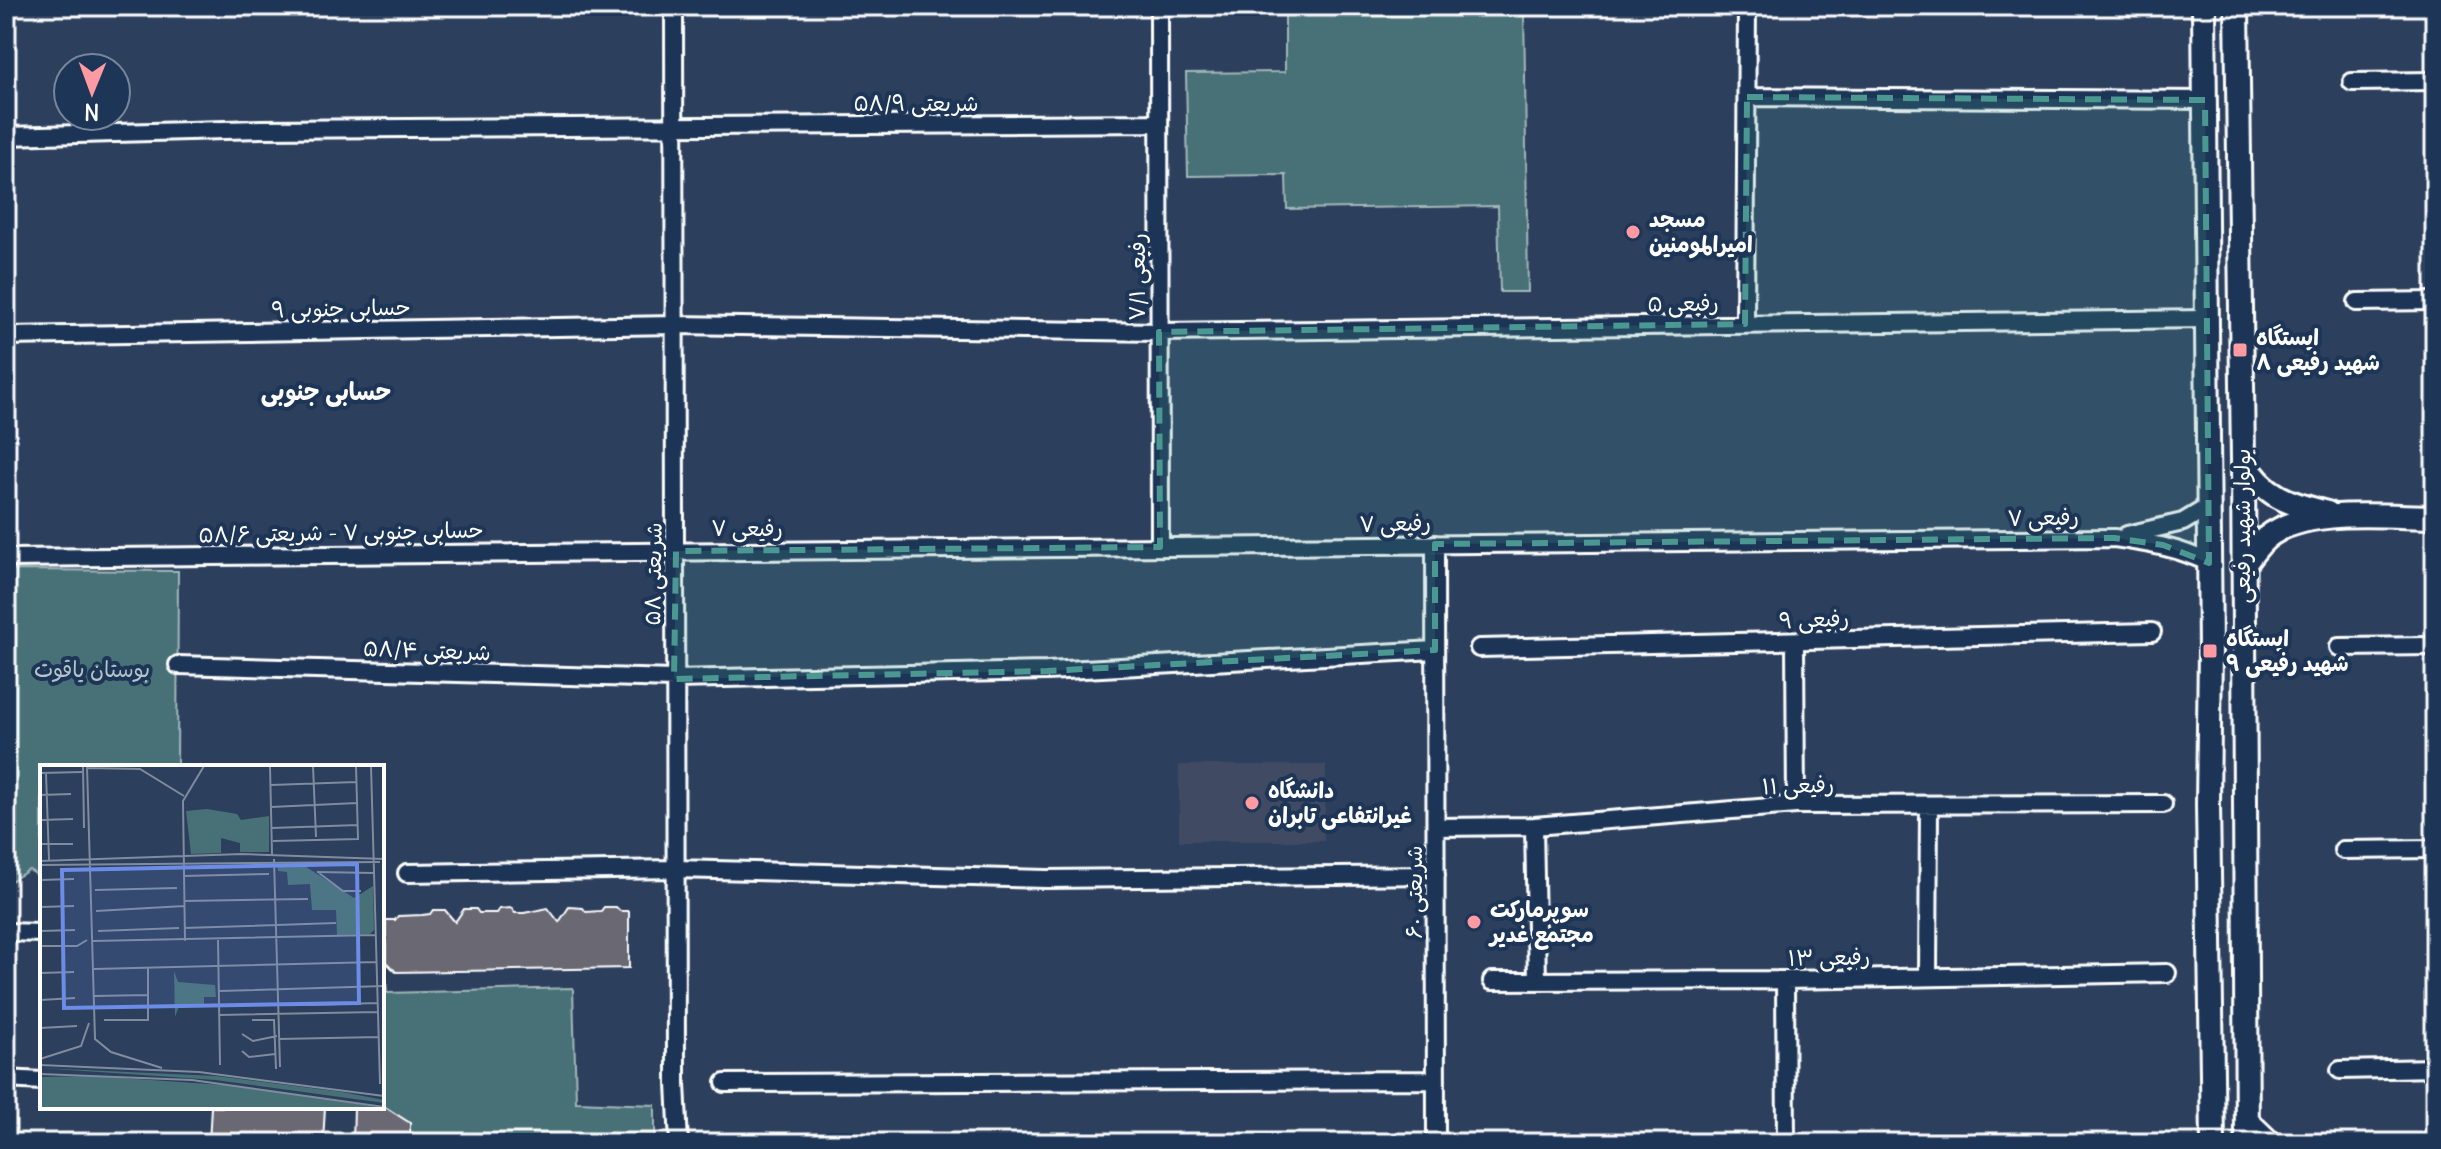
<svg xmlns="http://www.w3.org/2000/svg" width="2441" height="1149" font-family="Delius,'Playpen Sans Arabic',sans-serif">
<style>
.built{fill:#3f4b64}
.green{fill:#477176;stroke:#a3b8ba;stroke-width:2}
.building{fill:#6a6873;stroke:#fff;stroke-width:2}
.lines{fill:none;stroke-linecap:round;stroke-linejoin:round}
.street-casing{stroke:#fff;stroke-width:22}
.secondary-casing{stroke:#fff;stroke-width:28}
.street{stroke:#1d3557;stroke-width:16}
.secondary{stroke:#1d3557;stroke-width:22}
.marked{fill:#4b9892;fill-opacity:0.2;stroke:#4b9892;stroke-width:6;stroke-dasharray:16 10;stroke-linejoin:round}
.poi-dot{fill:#ff9aa2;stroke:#1d3557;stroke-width:3}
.labels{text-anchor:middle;stroke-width:8;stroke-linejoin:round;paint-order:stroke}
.street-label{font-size:22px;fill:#fff;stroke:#1d3557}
.poi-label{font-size:22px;font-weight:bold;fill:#fff;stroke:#1d3557;text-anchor:start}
.park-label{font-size:22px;fill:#b5c6c8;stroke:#1d3557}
.neighbourhood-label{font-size:24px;font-weight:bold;fill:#fff;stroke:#1d3557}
.inset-road{fill:none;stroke:#808c9e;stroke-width:2}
.view{fill:#6c8ce6;fill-opacity:0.15;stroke:#6c8ce6;stroke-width:4}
.inset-edge{fill:none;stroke:#fff;stroke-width:4}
</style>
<rect width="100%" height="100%" fill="#2c3f5d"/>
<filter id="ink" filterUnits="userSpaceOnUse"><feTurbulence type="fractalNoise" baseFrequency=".0125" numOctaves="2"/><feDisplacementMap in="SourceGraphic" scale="16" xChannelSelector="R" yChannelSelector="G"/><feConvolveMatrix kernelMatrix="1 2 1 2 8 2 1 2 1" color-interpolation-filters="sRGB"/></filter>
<g filter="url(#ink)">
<path class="built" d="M 1179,765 L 1326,765 L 1324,841 L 1179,841 Z"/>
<path class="green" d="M 1524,6 L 1528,292 L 1500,292 L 1498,206 L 1287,209 L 1286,175 L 1188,176 L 1186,73 L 1285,72 L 1285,10 Z
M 6,570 L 178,571 L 177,767 L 42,767 L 42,878 L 29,870 L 6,884 Z
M 382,907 L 387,993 L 573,988 L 576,1102 L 655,1105 L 655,1143 L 428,1143 L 376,1107 L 382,1107 Z"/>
<path class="building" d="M 569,907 L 583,908 L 586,912 L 601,911 L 604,907 L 616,907 L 620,911 L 629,911 L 629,968 L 396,972 L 386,962 L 386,920 L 395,920 L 398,916 L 422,915 L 430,914 L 433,910 L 445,910 L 455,922 L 464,909 L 476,909 L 479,913 L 496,913 L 499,909 L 511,908 L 515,913 L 524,913 L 548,908 L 559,922 Z
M 211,1107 L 325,1107 L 323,1143 L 209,1143 Z
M 354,1107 L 385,1107 L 410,1123 L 410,1143 L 353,1143 Z"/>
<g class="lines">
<defs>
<path id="street" d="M 674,6 L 676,1084 L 679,1143
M 1159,6 L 1160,547
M 2352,82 L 2435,81
M 1747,97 L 2205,100
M 6,136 L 261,129 L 1159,123
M 2357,302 L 2435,301
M 1745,324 L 1747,6
M 6,336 L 676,325 L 1159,332 L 2207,319
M 2127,535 L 2183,522 L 2208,507
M 1435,544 L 1436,1143
M 6,558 L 2114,538 C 2147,543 2178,547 2209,563
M 1795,642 L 1796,805
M 2339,647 L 2435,646
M 1479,648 L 2152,632
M 178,665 L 674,679 L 1047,671 L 1435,650
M 1534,826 L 1537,981
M 1436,827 L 1534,826 L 1796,805 L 2163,804
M 2343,850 L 2435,849
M 407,873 L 676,869 L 1047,879 L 1436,875
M 6,932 L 42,933
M 1928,977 L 1929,806
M 1785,980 L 1786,1143
M 1492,981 L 1785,980 L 2167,973
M 2340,1070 L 2435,1068
M 6,1079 L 42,1081
M 725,1083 L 1436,1080"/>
<path id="secondary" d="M 2204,6 L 2210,651 L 2208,804 L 2213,1143
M 2237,6 L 2243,460 L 2247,1143
M 2243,460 C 2265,497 2288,503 2327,513
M 2242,567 C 2249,558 2257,546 2266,538 C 2304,506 2388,517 2435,517
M 2247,1121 L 2270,1143"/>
</defs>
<use href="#street" class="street-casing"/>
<use href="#secondary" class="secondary-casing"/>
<use href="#street" class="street"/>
<use href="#secondary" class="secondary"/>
</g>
</g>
<path class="marked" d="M 1747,97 L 2205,100 L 2209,563 L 2163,545 L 2114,538 L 1435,544 L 1435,650 L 1047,671 L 674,679 L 676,551 L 1160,547 L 1159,332 L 1745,324 Z"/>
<g class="poi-dot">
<circle cx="1633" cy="232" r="8"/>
<rect x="2232" y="342" width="16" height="16" rx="4"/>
<rect x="2202" y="643" width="16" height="16" rx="4"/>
<circle cx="1252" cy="803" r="8"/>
<circle cx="1474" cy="922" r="8"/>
</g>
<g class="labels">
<g class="street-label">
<text x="916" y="111">شریعتی ۵۸/۹</text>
<text transform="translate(1137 277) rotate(-90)" y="8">رفیعی ۷/۱</text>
<text transform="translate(1683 303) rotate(-1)" y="8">رفیعی ۵</text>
<text transform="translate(341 308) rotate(-1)" y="8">حسابی جنوبی ۹</text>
<text transform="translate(2043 517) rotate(-1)" y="8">رفیعی ۷</text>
<text transform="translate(1395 523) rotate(-1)" y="8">رفیعی ۷</text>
<text transform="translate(2242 526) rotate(-90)" y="8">بولوار شهید رفیعی</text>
<text x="747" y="536">رفیعی ۷</text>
<text transform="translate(341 532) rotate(-1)" y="8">حسابی جنوبی ۷ - شریعتی ۵۸/۶</text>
<text transform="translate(653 574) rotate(-89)" y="8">شریعتی ۵۸</text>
<text transform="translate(1814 619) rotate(-2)" y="8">رفیعی ۹</text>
<text transform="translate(427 650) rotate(2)" y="8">شریعتی ۵۸/۴</text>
<text transform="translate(1798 785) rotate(-2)" y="8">رفیعی ۱۱</text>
<text transform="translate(1414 892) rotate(-90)" y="8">شریعتی ۶۰</text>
<text transform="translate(1829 957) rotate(-1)" y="8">رفیعی ۱۳</text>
</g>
<g class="poi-label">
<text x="1649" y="227">مسجد<tspan x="1649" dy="25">امیرالمومنین</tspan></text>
<text x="2256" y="345">ایستگاه<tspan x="2256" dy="25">شهید رفیعی ۸</tspan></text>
<text x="2226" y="646">ایستگاه<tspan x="2226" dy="25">شهید رفیعی ۹</tspan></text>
<text x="1268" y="798">دانشگاه<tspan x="1268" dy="25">غیرانتفاعی تابران</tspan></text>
<text x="1490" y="917">سوپرمارکت<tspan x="1490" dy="25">مجتمع غدیر</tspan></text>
</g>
<g class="park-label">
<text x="92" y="677">بوستان یاقوت</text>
</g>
<g class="neighbourhood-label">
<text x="326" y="400">حسابی جنوبی</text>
</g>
</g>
<g transform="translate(40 765)">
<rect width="344" height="344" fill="#2c3f5d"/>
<path d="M 167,44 L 197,49 L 201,55 L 229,51 L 229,87 L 200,87 L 200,78 L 181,73 L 181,88 L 151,89 L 146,46 ZM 260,98 L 314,133 L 333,121 L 334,165 L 330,169 L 297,170 L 296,145 L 272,145 L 270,119 L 248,120 L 247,107 L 238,106 L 238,99 ZM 134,206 L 138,217 L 175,220 L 176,232 L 164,232 L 164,240 L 139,241 L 135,252 ZM 0,303 L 176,311 L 302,327 L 344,335 L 344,338 L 176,315 ZM 53,311 L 198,321 L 344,343 L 0,343 L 0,312 Z" fill="#477176"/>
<path class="inset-road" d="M 43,1 L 44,63M 47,1 L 55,274 L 71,287 L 122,303M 230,1 L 232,89M 273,1 L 276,72M 331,1 L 340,319M 47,3 L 100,4 L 144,31M 0,8 L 42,7M 6,8 L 9,95M 231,20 L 316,17M 0,30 L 31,29M 231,42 L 317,38M 0,55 L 33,54M 232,63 L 318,60M 233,76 L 318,74 L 316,1M 0,79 L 33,79M 234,94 L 240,302M 0,96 L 202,89 L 344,94M 0,100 L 340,97M 59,105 L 138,102M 277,107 L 335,108M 279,108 L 303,126 L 321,126M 143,111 L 229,109M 0,115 L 34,114M 55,125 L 137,123M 144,136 L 268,134M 0,142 L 34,141M 56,146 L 144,141M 144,163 L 296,158M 0,166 L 35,165M 58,166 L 139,163M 178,175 L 180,300M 53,176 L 336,170M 145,176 L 143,36 L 164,1M 0,181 L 37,181 L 47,175M 54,204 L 337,197M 0,208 L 34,207M 179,226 L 344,221M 54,231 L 108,230M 0,235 L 35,233M 266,240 L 338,238M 179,250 L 338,247M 64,255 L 108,255 L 108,203M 212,255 L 234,255 L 236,304M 0,263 L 37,261M 202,269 L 213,276 L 237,271M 239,274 L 339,272M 202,286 L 209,292 L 235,289M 0,294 L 41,281 L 49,258M 0,300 L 159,307 L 344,331M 0,309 L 152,315 L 344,342"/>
<path class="view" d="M 317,99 L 319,238 L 24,243 L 22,105 Z"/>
<rect width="344" height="344" class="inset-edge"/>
</g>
<rect width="2441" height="1149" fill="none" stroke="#1d3557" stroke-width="32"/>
<rect x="16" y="16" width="2409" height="1117" fill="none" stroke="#fff" stroke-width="3" filter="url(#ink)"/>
<g transform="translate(92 92) rotate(181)"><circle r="38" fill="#1d3557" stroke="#77869a" stroke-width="2"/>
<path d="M0-6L14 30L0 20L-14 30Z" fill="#ff9aa2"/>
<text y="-12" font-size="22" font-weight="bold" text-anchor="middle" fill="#ffffff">N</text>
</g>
</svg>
